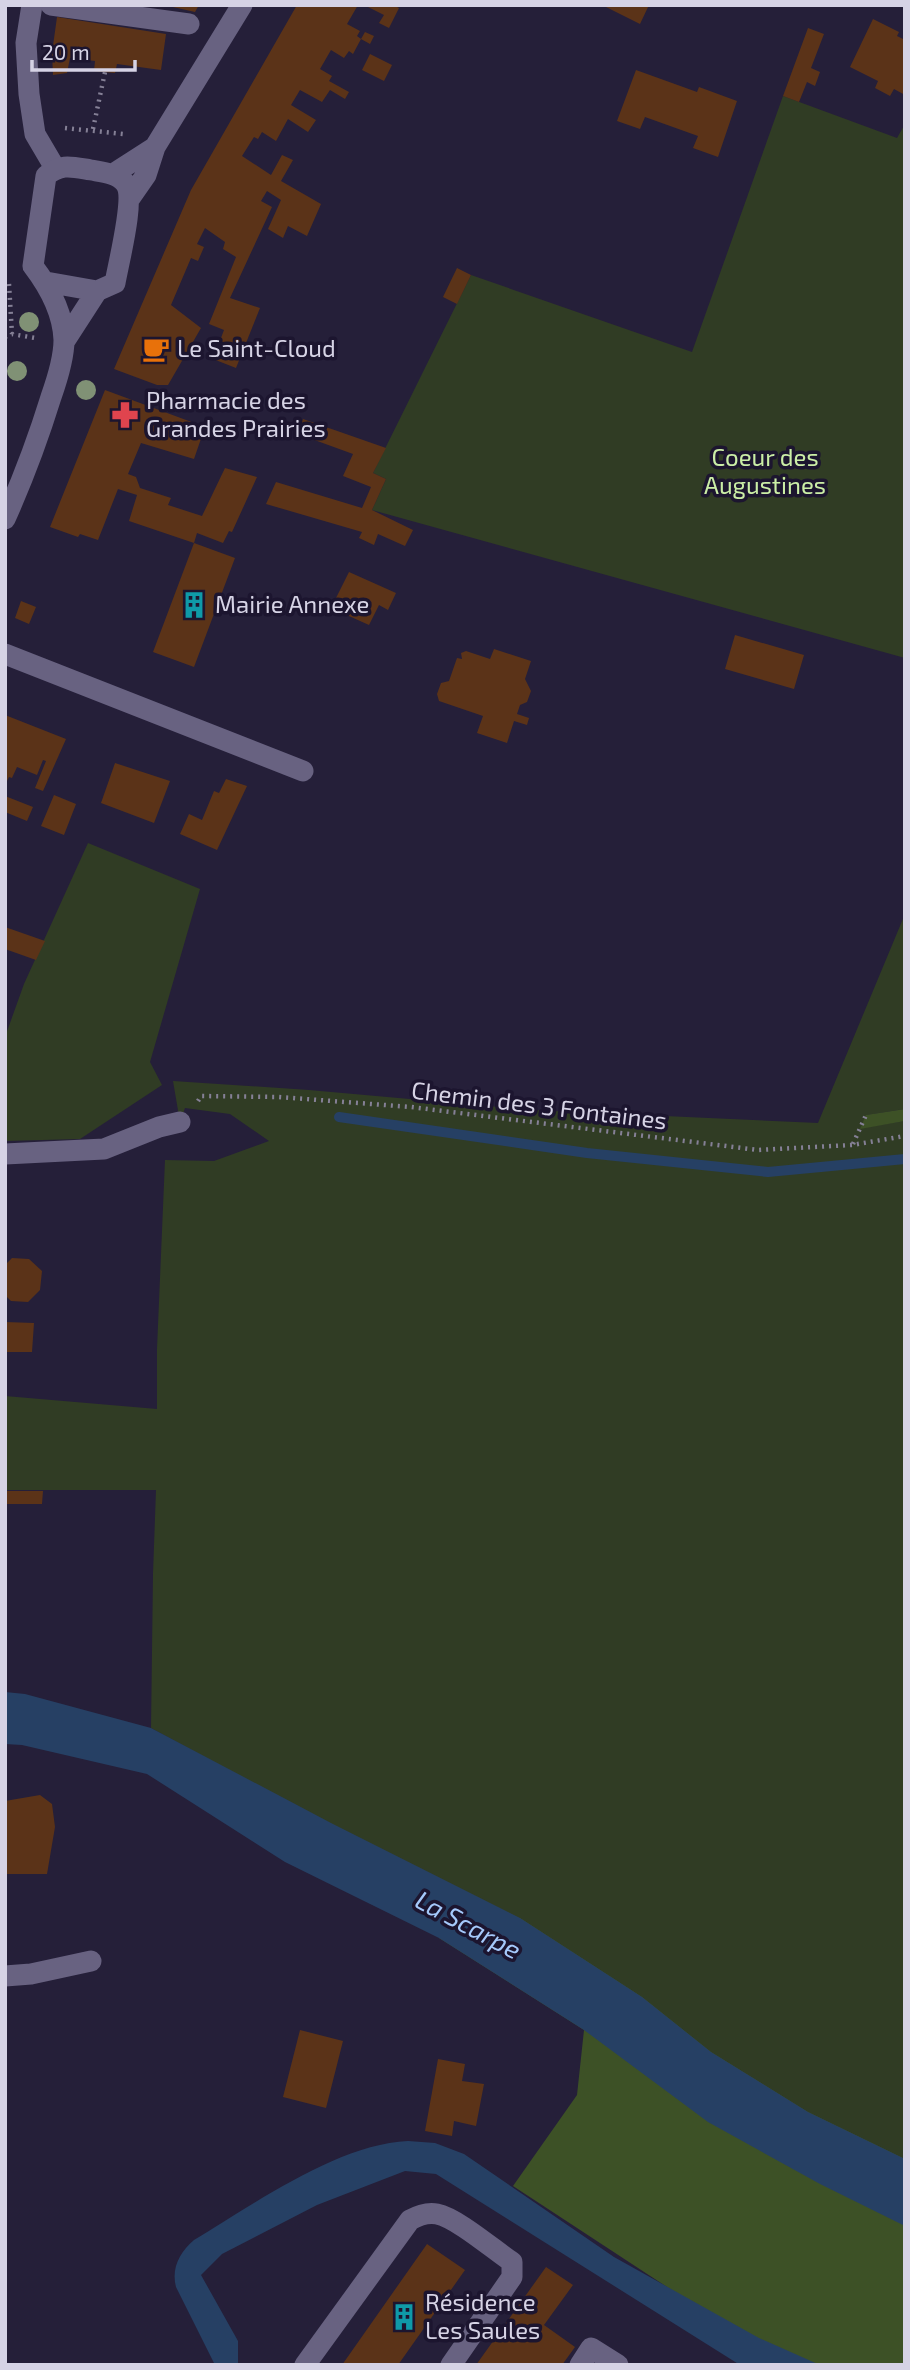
<svg xmlns="http://www.w3.org/2000/svg" width="910" height="2370" font-family="'Exo 2',sans-serif">
<style>
.green{fill:#303c24}
.forest{fill:#3d5126}
.water{fill:#264064}
.lines{fill:none;stroke-linecap:round;stroke-linejoin:round}
.stream{stroke:#264064;stroke-width:10}
.building{fill:#5b3318}
.path{stroke:#858096;stroke-width:4.5;stroke-dasharray:2 5;stroke-linecap:butt}
.lane{stroke:#686281;stroke-width:21}
.street{stroke:#686281;stroke-width:21}
.secondary{stroke:#686281;stroke-width:21}
.tree{fill:#809175}
.labels{text-anchor:middle;stroke-width:7;stroke-linejoin:round;paint-order:stroke}
.poi-label{font-size:24px;fill:#d6d3e5;stroke:#1c152f;text-anchor:start}
.park-label{font-size:24px;fill:#cbeea6;stroke:#1c152f}
.street-label{font-size:24px;fill:#d6d3e5;stroke:#1c152f}
.water-label{font-size:26px;font-style:italic;fill:#a5c9fb;stroke:#1c152f}
</style>
<rect width="100%" height="100%" fill="#251f39"/>
<path class="green" d="M 783,96 L 897,138 L 905,124 L 905,658 L 372,510 L 386,479 L 373,473 L 471,275 L 692,352 Z
M 88,843 L 200,889 L 150,1062 L 162,1085 L 80,1139 L 5,1141 L 5,1037 L 24,984 Z
M 905,914 L 905,1109 L 867,1115 L 861,1128 L 905,1121 L 905,2186 L 321,1848 L 223,1767 L 151,1728 L 153,1574 L 156,1490 L 5,1490 L 5,1396 L 157,1409 L 157,1349 L 165,1160 L 214,1161 L 269,1141 L 230,1114 L 185,1108 L 180,1122 L 173,1081 L 309,1090 L 532,1110 L 818,1123 Z"/>
<path class="forest" d="M 905,1109 L 905,1121 L 860,1129 L 866,1115 Z
M 520,1918 L 642,1997 L 711,2052 L 808,2112 L 905,2159 L 905,2365 L 786,2365 L 513,2186 L 577,2095 L 584,2030 L 439,1938 Z"/>
<path class="water" d="M 5,1692 L 25,1694 L 151,1728 L 331,1823 L 520,1918 L 642,1997 L 711,2052 L 808,2112 L 905,2159 L 905,2226 L 820,2184 L 708,2122 L 584,2030 L 439,1938 L 285,1862 L 147,1774 L 22,1745 L 5,1744 Z
M 408,2141 L 435,2143 L 464,2154 L 614,2257 L 759,2338 L 820,2365 L 740,2365 L 436,2174 L 405,2171 L 317,2205 L 222,2254 L 201,2275 L 238,2341 L 238,2365 L 215,2365 L 176,2287 C 171,2268 180,2252 194,2240 C 254,2204 338,2144 408,2141 Z"/>
<g class="lines">
<path class="stream" d="M 339,1117 L 587,1153 L 768,1172 L 905,1159"/>
</g>
<path class="building" d="M 164,5 L 199,5 L 195,12 Z
M 297,5 L 358,5 L 347,24 L 360,31 L 357,36 L 361,39 L 353,54 L 349,51 L 344,58 L 331,50 L 320,69 L 332,76 L 329,81 L 349,92 L 345,99 L 330,90 L 322,102 L 300,90 L 291,105 L 316,120 L 308,132 L 288,119 L 276,141 L 262,132 L 258,139 L 254,137 L 242,156 L 271,175 L 282,155 L 293,160 L 281,181 L 321,204 L 307,236 L 288,226 L 283,238 L 268,229 L 281,200 L 267,191 L 261,201 L 272,207 L 230,298 L 260,308 L 236,368 L 213,359 L 224,330 L 209,324 L 236,257 L 223,249 L 225,242 L 205,228 L 197,244 L 204,247 L 198,261 L 191,258 L 171,305 L 201,328 L 168,385 L 157,385 L 114,369 L 191,190 Z
M 364,5 L 393,5 L 399,8 L 389,28 L 379,23 L 384,15 Z
M 602,5 L 649,5 L 640,24 Z
M 57,17 L 166,34 L 161,70 L 117,64 L 115,73 L 94,71 L 95,61 L 70,58 L 67,73 L 53,75 L 52,53 Z
M 873,19 L 899,32 L 897,36 L 905,40 L 905,95 L 894,89 L 890,96 L 875,88 L 878,81 L 850,67 Z
M 808,28 L 824,34 L 811,68 L 820,72 L 815,86 L 807,82 L 799,102 L 783,96 Z
M 365,32 L 374,36 L 370,44 L 361,39 Z
M 370,54 L 392,65 L 384,81 L 362,70 Z
M 636,70 L 697,92 L 699,87 L 737,101 L 718,157 L 693,148 L 698,136 L 645,117 L 640,129 L 617,121 Z
M 457,268 L 471,275 L 457,304 L 443,297 Z
M 105,390 L 205,427 L 194,459 L 141,443 L 128,474 L 136,477 L 140,488 L 171,498 L 168,505 L 202,516 L 225,468 L 257,477 L 232,532 L 229,531 L 223,543 L 197,533 L 194,543 L 129,521 L 137,495 L 118,489 L 98,540 L 80,534 L 78,537 L 50,527 Z
M 303,419 L 386,448 L 373,473 L 386,479 L 372,510 L 413,530 L 405,546 L 378,534 L 374,545 L 359,538 L 362,532 L 266,504 L 276,482 L 362,508 L 371,487 L 343,476 L 353,454 L 298,434 Z
M 194,543 L 235,558 L 194,667 L 153,652 Z
M 349,572 L 396,593 L 388,610 L 379,605 L 369,625 L 331,608 Z
M 21,601 L 36,607 L 29,624 L 15,618 Z
M 735,635 L 804,655 L 794,689 L 725,669 Z
M 494,649 L 531,661 L 525,679 L 531,691 L 527,702 L 520,705 L 517,714 L 529,718 L 527,725 L 514,721 L 507,743 L 477,733 L 483,716 L 439,701 L 437,694 L 441,683 L 449,681 L 457,658 L 462,659 L 461,653 L 466,651 L 490,659 Z
M 5,715 L 66,739 L 43,791 L 35,788 L 46,761 L 43,760 L 37,775 L 17,767 L 12,778 L 9,777 L 5,785 Z
M 115,763 L 170,781 L 154,823 L 101,803 Z
M 226,779 L 247,786 L 217,850 L 180,834 L 189,814 L 202,820 L 214,791 L 219,793 Z
M 54,795 L 76,804 L 64,835 L 41,826 Z
M 5,796 L 33,807 L 27,821 L 5,812 Z
M 5,927 L 45,941 L 36,960 L 5,949 Z
M 12,1258 L 29,1259 L 42,1271 L 40,1290 L 28,1302 L 11,1301 L 5,1295 L 5,1265 Z
M 5,1322 L 34,1323 L 32,1352 L 5,1352 Z
M 5,1491 L 43,1491 L 42,1504 L 5,1504 Z
M 40,1795 L 52,1804 L 55,1827 L 47,1874 L 5,1874 L 5,1801 Z
M 300,2030 L 343,2041 L 326,2108 L 283,2097 Z
M 438,2059 L 465,2064 L 462,2081 L 484,2084 L 476,2126 L 454,2121 L 452,2136 L 425,2131 Z
M 427,2244 L 465,2270 L 398,2365 L 342,2365 Z
M 546,2267 L 573,2285 L 544,2325 L 575,2347 L 562,2365 L 476,2365 Z"/>
<g class="lines">
<path class="path" d="M 65,128 L 123,134
M 93,129 L 105,72
M 9,284 L 12,334
M 5,337 L 12,334 L 35,338
M 198,1101 L 201,1096 L 279,1097 L 411,1107 L 758,1150 L 852,1145 L 905,1136
M 853,1144 L 866,1115"/>
<path class="lane" d="M 51,5 L 189,24
M 5,654 L 303,771
M 5,1154 L 104,1149 L 159,1127 L 180,1122
M 5,1976 L 31,1974 L 91,1961
M 305,2365 L 410,2220 C 419,2215 427,2212 437,2214 C 457,2218 494,2250 512,2262 L 512,2277 L 451,2365
M 580,2365 L 591,2348 L 618,2365"/>
<path class="street" d="M 32,5 L 26,43 L 29,94 L 35,134 L 55,168"/>
<path class="secondary" d="M 113,174 L 155,147
M 130,198 L 146,175 L 155,147 L 242,5
M 64,342 L 97,291
M 5,519 C 23,479 38,439 51,397 C 57,380 64,358 64,340 C 63,312 49,287 33,266 L 46,176 C 61,163 72,167 91,170 C 102,172 117,173 125,183 C 136,196 118,265 115,283 L 97,291 L 46,282"/>
</g>
<g class="tree">
<circle cx="29" cy="322" r="10"/>
<circle cx="17" cy="371" r="10"/>
<circle cx="86" cy="390" r="10"/>
</g>
<defs>
<symbol id="cafe-bare" viewBox="-9 -9 18 18"><path d="M-5.5-4.5H6V0H3Q3 3.5 0 3.5H-2.5Q-5.5 3.5-5.5 0ZM3-3.2v2h1.7v-2ZM-6 4.5H4V6H-6Z" fill="#e8710a" stroke="#1c152f" stroke-width="2.5" paint-order="stroke"/></symbol>
<symbol id="pharmacy-bare" viewBox="-9 -9 18 18"><path d="M-2-6h4v4h4v4h-4v4h-4v-4h-4v-4h4Z" fill="#e0444e" stroke="#1c152f" stroke-width="2.5" paint-order="stroke"/></symbol>
<symbol id="building-bare" viewBox="-9 -9 18 18"><path d="M-4-6H4V6H1V3H-1V6H-4ZM-2.5-4.3h1.7v1.8h-1.7ZM.8-4.3h1.7v1.8H.8ZM-2.5-1h1.7V.8h-1.7ZM.8-1h1.7V.8H.8Z" fill="#0f9aa8" stroke="#1c152f" stroke-width="2.5" paint-order="stroke"/></symbol>
</defs>
<g fill-rule="evenodd">
<use href="#cafe-bare" x="137" y="330" width="38" height="38"/>
<use href="#pharmacy-bare" x="106" y="396" width="38" height="38"/>
<use href="#building-bare" x="175" y="586" width="38" height="38"/>
<use href="#building-bare" x="385" y="2298" width="38" height="38"/>
</g>
<g class="labels">
<g class="poi-label">
<text x="177" y="357">Le Saint-Cloud</text>
<text x="146" y="409">Pharmacie des<tspan x="146" dy="28">Grandes Prairies</tspan></text>
<text x="215" y="613">Mairie Annexe</text>
<text x="425" y="2311">Résidence<tspan x="425" dy="28">Les Saules</tspan></text>
</g>
<g class="park-label">
<text x="765" y="466">Coeur des<tspan x="765" dy="28">Augustines</tspan></text>
</g>
<g class="street-label">
<text transform="translate(539 1106) rotate(7)" y="8">Chemin des 3 Fontaines</text>
</g>
<g class="water-label">
<text transform="translate(468 1925) rotate(28)" y="9">La Scarpe</text>
</g>
</g>
<rect width="910" height="2370" fill="none" stroke="#d6d3e5" stroke-width="14"/>
<path d="M32 60v10h103v-10" fill="none" stroke="#d6d3e5" stroke-width="3.5"/>
<text x="42" y="60" font-size="21" fill="#d6d3e5" stroke="#1c152f" stroke-width="5" paint-order="stroke">20 m</text>
</svg>
